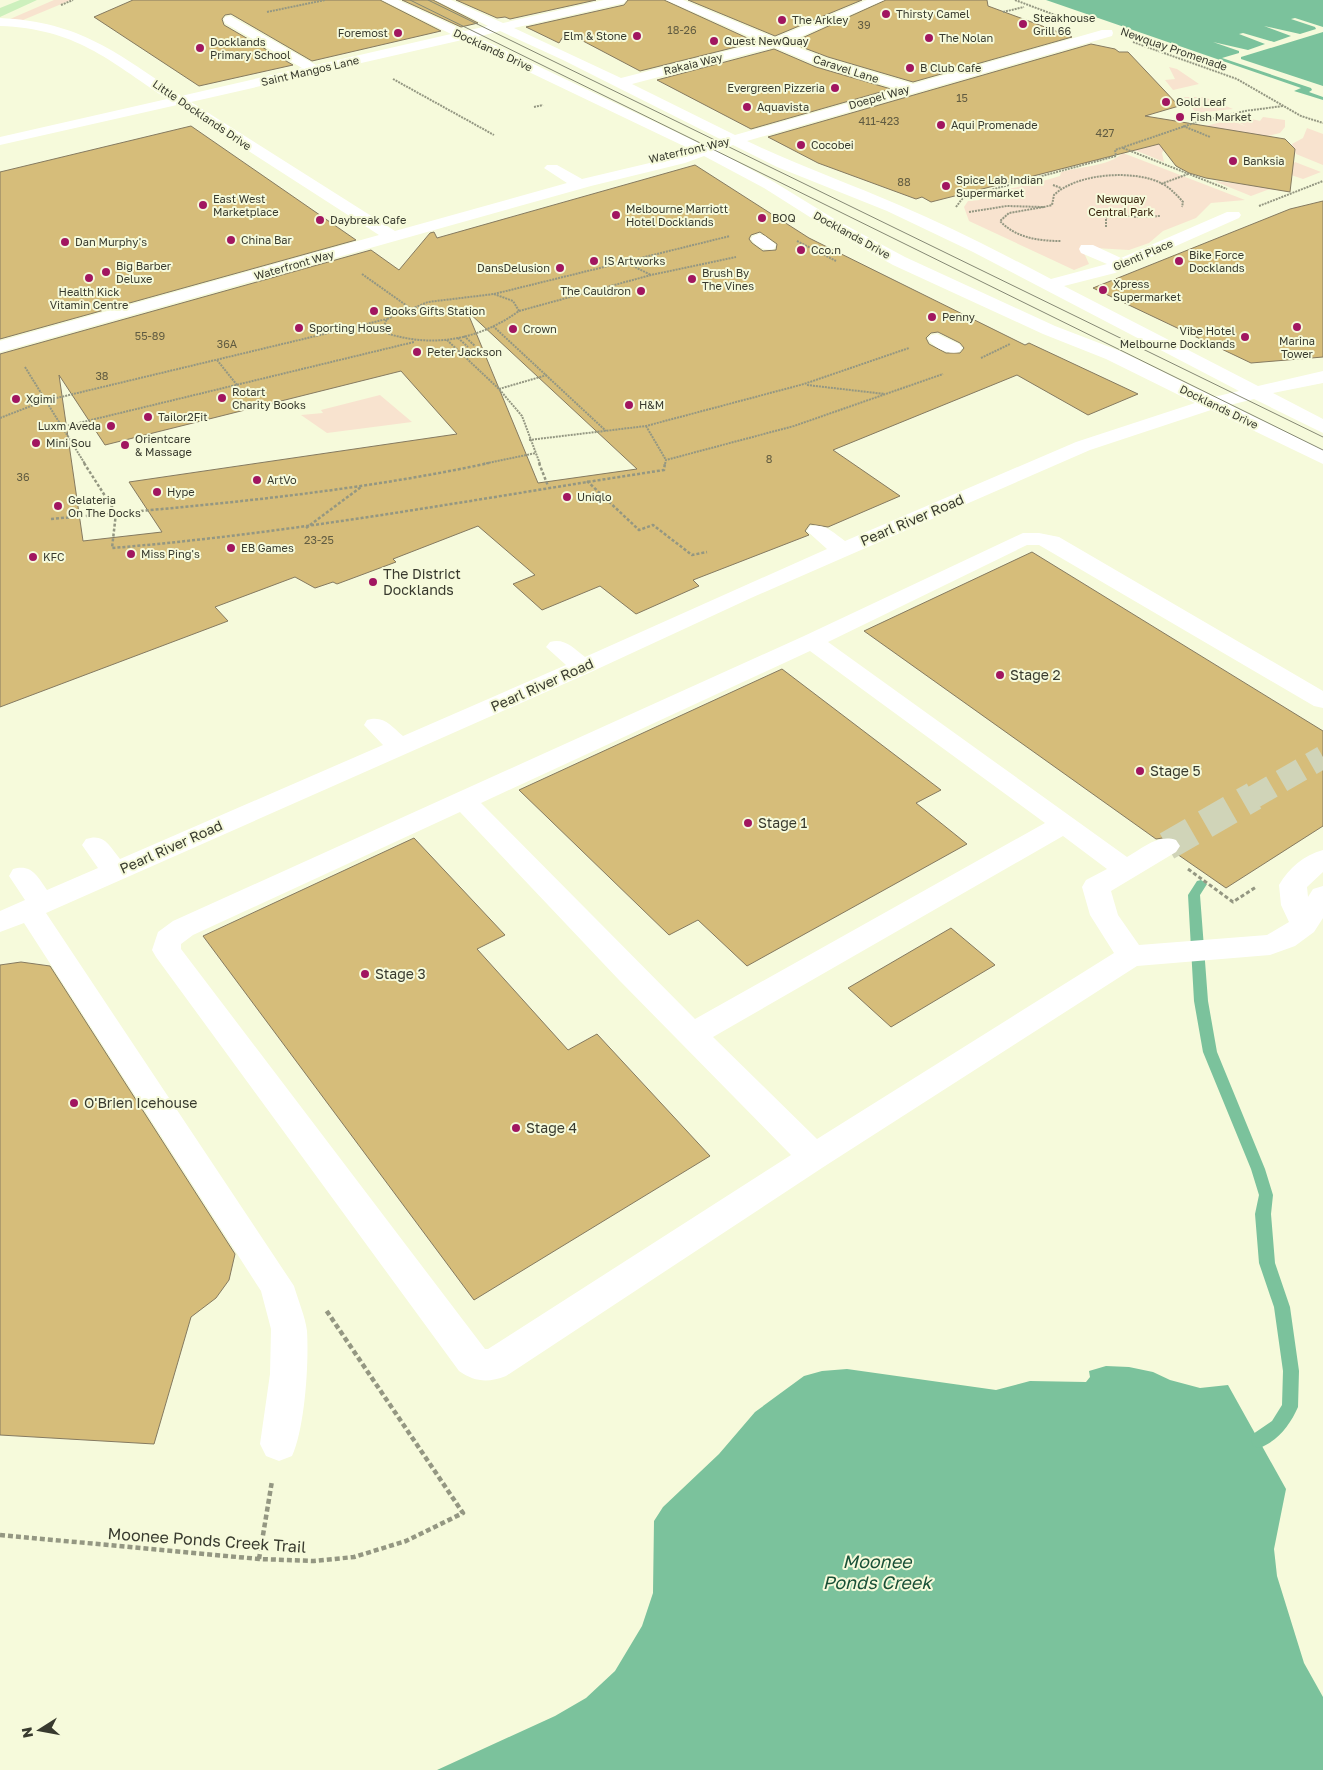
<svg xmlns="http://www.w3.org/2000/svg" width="1323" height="1770" font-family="'Golos Text',sans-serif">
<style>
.green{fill:#f8e3cf}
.water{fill:#7bc29c}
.pier{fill:#f6fadb}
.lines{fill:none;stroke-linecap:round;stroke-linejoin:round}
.stream{fill:#7bc29c;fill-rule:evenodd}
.building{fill:#d6bd7a;stroke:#857a60;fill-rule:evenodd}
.minor-tunnel-far1{stroke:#d0d4b8;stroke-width:23;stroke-dasharray:23 11;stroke-linecap:butt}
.minor-tunnel{stroke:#d0d4b8;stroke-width:29;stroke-dasharray:29 15;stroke-linecap:butt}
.path-far3{stroke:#949782;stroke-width:2;stroke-dasharray:2 1;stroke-linecap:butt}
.path-far2{stroke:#949782;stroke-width:2.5;stroke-dasharray:3 2;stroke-linecap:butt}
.path-far1{stroke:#949782;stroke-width:3;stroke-dasharray:4 2.5;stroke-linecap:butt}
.path{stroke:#949782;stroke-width:4.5;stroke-dasharray:5 3;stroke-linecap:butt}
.minor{fill:#fff;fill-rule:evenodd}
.major{fill:#cdf0bd;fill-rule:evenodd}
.tram{stroke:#858874;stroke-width:1}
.poi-dot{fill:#a11660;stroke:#f6fadb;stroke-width:2}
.labels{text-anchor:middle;stroke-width:4;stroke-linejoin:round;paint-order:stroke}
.far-poi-label{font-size:11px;fill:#383a2e;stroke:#f6fadb;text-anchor:start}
.number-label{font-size:11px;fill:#605b41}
.far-street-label{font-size:11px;fill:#383a2e;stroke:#f6fadb}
.far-park-label{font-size:11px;fill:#39240d;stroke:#f6fadb}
.street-label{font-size:14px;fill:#383a2e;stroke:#f6fadb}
.poi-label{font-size:14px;fill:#383a2e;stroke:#f6fadb;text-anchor:start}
.near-street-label{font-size:16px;fill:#383a2e;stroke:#f6fadb}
.near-water-label{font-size:18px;font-style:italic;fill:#195037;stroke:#f6fadb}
</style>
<rect width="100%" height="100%" fill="#f6fadb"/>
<path class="green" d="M 54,0 L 71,0 L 23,20 L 10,19 Z
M 1169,67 L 1177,69 L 1199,84 L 1173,90 L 1165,80 L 1175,79 Z
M 1184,97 L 1204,97 L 1233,109 L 1196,113 Z
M 1244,117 L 1260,121 L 1263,117 L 1285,120 L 1285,127 L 1280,133 L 1268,136 L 1196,128 L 1231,120 L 1247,127 L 1236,121 Z
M 1307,128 L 1323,134 L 1323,165 L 1296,154 L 1292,144 L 1303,138 Z
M 1187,132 L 1164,149 L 1162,153 L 1164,162 L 1132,149 Z
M 1123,153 L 1245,200 L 1211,203 L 1196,218 L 1163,231 L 1149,243 L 1129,250 L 1095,248 L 1084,253 L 1089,264 L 1074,270 L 969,221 L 964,207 L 968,201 L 980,200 L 977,196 L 986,196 C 989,191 994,190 1000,190 C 1021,187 1040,182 1060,176 L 1061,172 C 1082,166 1107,167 1123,153 Z
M 1295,162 L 1321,172 L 1303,179 L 1285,173 Z
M 1214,181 L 1282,188 L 1267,190 L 1251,196 Z
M 380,395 L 412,422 L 327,433 L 301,415 L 323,413 L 321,410 Z"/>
<path class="water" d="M 1046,0 L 1323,0 L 1323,100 L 1294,91 L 1301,88 Z
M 1106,1366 L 1129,1367 L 1153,1372 L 1170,1380 L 1200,1388 L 1228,1385 L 1286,1489 L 1274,1549 L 1277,1576 L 1304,1663 L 1323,1697 L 1323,1770 L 437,1770 L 555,1716 L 586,1698 L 615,1671 L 642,1626 L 653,1593 L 654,1521 L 663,1507 L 719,1454 L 755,1412 L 804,1376 L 822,1371 L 847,1369 L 996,1390 L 1030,1381 L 1086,1382 L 1090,1377 L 1089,1371 Z"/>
<path class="pier" d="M 1295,18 L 1323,27 L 1323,32 L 1241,57 L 1241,59 L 1323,86 L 1323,97 L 1309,92 L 1312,90 L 1311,88 L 1222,58 L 1239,53 L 1239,51 L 1213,42 L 1248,50 L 1265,44 L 1239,34 L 1243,33 L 1274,42 L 1291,36 L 1264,26 L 1300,34 L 1316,29 L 1315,27 L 1291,19 Z"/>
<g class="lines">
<path class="stream" d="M 1201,880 L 1207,884 L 1200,895 L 1208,1001 L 1217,1052 L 1265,1169 L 1273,1195 L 1271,1214 L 1275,1263 L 1290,1307 L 1299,1371 L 1298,1407 C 1290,1425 1278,1441 1259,1448 L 1253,1446 L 1251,1440 L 1253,1434 L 1272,1421 L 1282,1405 L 1283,1371 L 1274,1307 L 1259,1263 L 1255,1214 L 1259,1195 L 1251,1169 L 1203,1052 L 1194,1001 L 1188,895 L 1197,881 Z"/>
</g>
<path class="building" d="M 133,0 L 380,0 L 441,31 L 312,61 L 231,14 L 225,15 L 222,19 L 224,25 L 293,65 L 199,86 L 94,17 Z
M 402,0 L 433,0 L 478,23 L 461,27 Z
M 456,0 L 596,0 L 510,19 L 505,17 L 497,18 Z
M 628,0 L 664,0 L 756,42 L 640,71 L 566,32 L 559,43 L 526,27 L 624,5 Z
M 688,0 L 862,0 L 775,36 Z
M 886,0 L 987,0 L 988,6 L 1072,37 L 913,82 L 828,57 L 791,43 Z
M 1091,44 L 1115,49 L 1119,52 L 1128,52 L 1179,106 L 1145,116 L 1285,139 L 1295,149 L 1290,192 L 1206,178 L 1189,173 L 1176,166 L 1159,144 L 931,202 L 922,197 L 916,199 L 818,163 L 768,137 Z
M 774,49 L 816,67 L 891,89 L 751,129 L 657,80 Z
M 191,126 L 356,240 L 0,339 L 0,172 Z
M 695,165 L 809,238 L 1025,345 L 1029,343 L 1138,394 L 1088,415 L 1017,375 L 833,450 L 900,496 L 828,527 L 810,524 L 805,531 L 809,535 L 693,580 L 699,586 L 636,614 L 600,586 L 542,610 L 513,584 L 535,575 L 478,526 L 393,559 L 396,562 L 337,584 L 333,582 L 315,588 L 295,577 L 215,607 L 228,621 L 0,707 L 0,354 L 371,250 L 399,270 L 430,233 L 434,232 L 437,238 ZM 760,232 L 777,244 L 776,250 L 763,251 L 752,243 L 749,239 L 751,235 ZM 467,311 L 637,469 L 538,483 ZM 938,332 L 960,343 L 964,348 L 960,353 L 946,353 L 929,344 L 926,338 L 931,333 ZM 401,371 L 457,434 L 129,482 L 162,532 L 83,541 L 59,375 L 105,445 Z
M 1323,201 L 1323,357 L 1251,363 L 1093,288 L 1290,209 Z
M 1032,552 L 1323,731 L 1323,826 L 1226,888 L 1177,854 L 1182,847 L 1178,839 L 1169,837 L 1156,839 L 864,631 Z
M 782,669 L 941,790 L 916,803 L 967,844 L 747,966 L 698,920 L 669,935 L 519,790 Z
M 414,838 L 505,935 L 477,949 L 568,1050 L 597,1034 L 710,1156 L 474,1300 L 203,936 Z
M 951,928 L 995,965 L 891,1027 L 848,988 Z
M 21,962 L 50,966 L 235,1254 L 229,1280 L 216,1298 L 191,1317 L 154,1444 L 0,1435 L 0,965 Z"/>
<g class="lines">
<path class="minor-tunnel-far1" d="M 1252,798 L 1323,757"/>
<path class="minor-tunnel" d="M 1167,846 L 1254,796"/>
<path class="path-far3" d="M 1015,0 L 1063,18
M 61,5 L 73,0
M 267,12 L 325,0
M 1003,12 L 1024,7
M 1133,42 L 1237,79 L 1301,116 L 1323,123
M 393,79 L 494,135
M 534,107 L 543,105
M 1183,126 L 1210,137
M 1123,148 L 1227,189
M 1161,184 L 1188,174
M 1053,185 L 1061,188
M 1259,206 L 1323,181
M 956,207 L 962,199 L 968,196 L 1116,156 L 1115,150 L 1200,121 L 1245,111 L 1283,106
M 1044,207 L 1009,213 L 1000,221 C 1016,238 1039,241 1061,241
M 969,212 L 1007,206 L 1044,207 L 1052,205 L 1054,195 C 1077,173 1135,169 1163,184 C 1171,189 1177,195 1183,202 L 1182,207
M 1106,227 L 1106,218 L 1112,213 L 1135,217 L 1160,216
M 797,241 L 836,261
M 627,263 L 651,275
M 362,274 L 410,308
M 494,294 L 513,301 L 519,311 C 480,339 435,348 389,334 L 384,326 L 387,319 L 428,302 Z
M 494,294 L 730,236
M 519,311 L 651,275 L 736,257
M 493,326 L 606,431
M 464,336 L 475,346
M 458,338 L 468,347
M 447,340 L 499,389 L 522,416 L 540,464
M 981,358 L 1010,344
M 217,360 L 237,385
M 25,367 L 85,464
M 807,385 L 885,394
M 499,389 L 547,375
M 0,418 L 44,401 L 387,319
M 646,426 L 666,460
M 62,427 L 414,342
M 529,440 L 646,426 L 804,384 L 909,348
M 483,464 L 536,453
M 665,464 L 666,460 L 794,426 L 943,374"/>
<path class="path-far2" d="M 84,463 L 116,513 L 112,548 C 298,533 480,498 664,470 L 665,463
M 539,463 L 548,486
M 587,481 L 639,530 L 653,525 L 692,555 L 707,552
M 51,519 C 197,506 345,494 489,463
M 306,528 L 361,487"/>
<path class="path-far1" d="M 1188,869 L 1233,902 L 1256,887"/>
<path class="path" d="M 0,1535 L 259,1559 L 314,1561 L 354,1557 L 406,1541 L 463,1513 L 326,1310
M 259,1559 L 272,1481"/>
<path class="minor" d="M 382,0 L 398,0 L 465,31 L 488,26 L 435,0 L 451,0 L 503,23 L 604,0 L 626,0 L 624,3 L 514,28 L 621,78 L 762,42 L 666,0 L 683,0 L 775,38 L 867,0 L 884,0 L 786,43 L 827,59 L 913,84 L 1102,30 L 1112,30 L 1113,33 L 1112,36 L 747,141 C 797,165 848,183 899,205 C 951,227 1001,253 1051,279 L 1107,264 L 1081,253 L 1079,249 L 1081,245 L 1093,245 L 1121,258 L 1227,212 L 1239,212 L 1241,215 L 1239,218 L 1115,273 L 1064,286 L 1258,386 L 1323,371 L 1323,383 L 1273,393 L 1323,419 L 1323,433 L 1254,399 L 1230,405 L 1323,450 L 1323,464 L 1211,410 L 1090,450 L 751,598 L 591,672 L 46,913 L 294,1286 C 298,1300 305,1316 307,1331 C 309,1363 305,1428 292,1456 L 279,1461 L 266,1456 L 260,1444 L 270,1374 L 271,1329 L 261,1291 L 24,923 L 0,932 L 0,911 L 25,900 L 9,876 L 13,869 C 32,864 37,876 47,890 L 98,868 L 82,845 L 86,839 C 104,833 109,845 120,859 L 383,745 L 364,725 L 367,720 C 384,715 391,726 403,736 L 566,665 L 546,647 L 550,642 C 565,638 573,648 585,657 L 827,549 L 807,531 L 810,526 C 825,523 834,533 845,541 L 1076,442 L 1195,403 L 1106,359 L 1043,334 L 893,265 L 824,226 L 764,188 L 704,156 L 685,163 L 591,186 L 0,352 L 0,341 L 379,235 L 177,105 L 0,145 L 0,137 L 167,99 C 107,59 76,29 0,26 L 0,18 C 81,22 117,53 181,96 L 302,68 L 225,23 L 224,20 L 225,17 L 230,16 L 316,65 L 451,34 ZM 500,31 L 563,60 L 722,140 L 705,146 L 477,37 ZM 462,40 L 692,150 L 675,157 L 582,179 L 557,165 L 547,165 L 544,168 L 567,183 L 395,231 L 191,102 ZM 774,47 L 817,65 L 898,89 L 735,135 L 632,84 ZM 733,145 L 777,167 L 887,211 L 973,252 L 1239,391 L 1214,397 L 1120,351 L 1055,326 L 905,257 L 836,220 L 774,182 L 717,151 Z
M 759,234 L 765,236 L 776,245 L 774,249 C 765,251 756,247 751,239 L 753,236 Z
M 937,334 L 959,344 L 962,348 L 959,352 C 949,355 934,348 928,339 L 931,335 Z
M 1023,533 L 1039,533 L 1059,537 L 1323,691 L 1323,708 L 1314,706 L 1039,545 L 1027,545 L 828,642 L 1127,857 C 1143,848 1158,834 1176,840 L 1180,846 L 1176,852 L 1111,891 L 1118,915 L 1139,945 L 1267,935 L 1289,922 L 1281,905 L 1279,885 C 1289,868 1304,855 1323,850 L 1323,872 L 1307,887 L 1308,897 L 1313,889 L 1323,886 L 1323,918 L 1314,932 L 1295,946 L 1270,955 L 1137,966 L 825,1166 L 506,1376 C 488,1383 475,1382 459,1371 L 156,957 L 152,950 L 158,932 L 173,921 L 804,636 ZM 810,651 L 1045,823 L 695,1019 L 481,803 ZM 460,812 L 619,980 L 791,1155 L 488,1349 L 485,1349 L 181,949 L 181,944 L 193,935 ZM 1063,836 L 1107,869 L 1086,880 L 1082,887 L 1090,915 L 1114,953 L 817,1139 L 713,1037 Z"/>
<path class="major" d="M 20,0 L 37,0 L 0,17 L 0,8 Z"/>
<path class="tram" d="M 410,0 L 1323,450
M 428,0 L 1323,437"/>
</g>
<g class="poi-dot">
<circle cx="886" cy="14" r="5"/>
<circle cx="782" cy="20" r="5"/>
<circle cx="1023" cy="24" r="5"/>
<circle cx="398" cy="33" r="5"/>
<circle cx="637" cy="36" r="5"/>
<circle cx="929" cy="38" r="5"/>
<circle cx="714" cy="41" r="5"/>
<circle cx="200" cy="48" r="5"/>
<circle cx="910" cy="68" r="5"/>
<circle cx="835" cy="88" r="5"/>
<circle cx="1166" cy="102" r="5"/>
<circle cx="747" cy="107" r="5"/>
<circle cx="1180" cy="117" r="5"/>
<circle cx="941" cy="125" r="5"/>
<circle cx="801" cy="145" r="5"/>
<circle cx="1233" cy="161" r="5"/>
<circle cx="946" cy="186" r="5"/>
<circle cx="203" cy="205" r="5"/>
<circle cx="616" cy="215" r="5"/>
<circle cx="762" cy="218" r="5"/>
<circle cx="320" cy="220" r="5"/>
<circle cx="231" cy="240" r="5"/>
<circle cx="65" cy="242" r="5"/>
<circle cx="801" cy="250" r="5"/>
<circle cx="594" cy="261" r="5"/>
<circle cx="1179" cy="261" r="5"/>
<circle cx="560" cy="268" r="5"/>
<circle cx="106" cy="272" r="5"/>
<circle cx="89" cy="278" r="5"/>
<circle cx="692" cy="279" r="5"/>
<circle cx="1103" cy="290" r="5"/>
<circle cx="641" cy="291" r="5"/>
<circle cx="374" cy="311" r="5"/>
<circle cx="932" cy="317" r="5"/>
<circle cx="1297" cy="327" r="5"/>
<circle cx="299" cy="328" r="5"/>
<circle cx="513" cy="329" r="5"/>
<circle cx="1245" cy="337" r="5"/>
<circle cx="417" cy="352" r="5"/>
<circle cx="222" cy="398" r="5"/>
<circle cx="16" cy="399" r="5"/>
<circle cx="629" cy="405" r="5"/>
<circle cx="148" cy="417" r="5"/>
<circle cx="111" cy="426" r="5"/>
<circle cx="36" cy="443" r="5"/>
<circle cx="125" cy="445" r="5"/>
<circle cx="257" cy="480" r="5"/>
<circle cx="157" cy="492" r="5"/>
<circle cx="567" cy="497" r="5"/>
<circle cx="58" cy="506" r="5"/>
<circle cx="231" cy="548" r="5"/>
<circle cx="131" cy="554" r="5"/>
<circle cx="33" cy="557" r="5"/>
<circle cx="373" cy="582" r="5"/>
<circle cx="1000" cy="675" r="5"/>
<circle cx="1140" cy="771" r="5"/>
<circle cx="748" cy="823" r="5"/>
<circle cx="365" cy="974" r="5"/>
<circle cx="74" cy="1103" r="5"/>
<circle cx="516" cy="1128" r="5"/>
</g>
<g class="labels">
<g class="far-poi-label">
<text x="896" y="18">Thirsty Camel</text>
<text x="1033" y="22">Steakhouse<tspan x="1033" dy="13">Grill 66</tspan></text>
<text x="792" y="24">The Arkley</text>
<text x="388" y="37" text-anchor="end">Foremost</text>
<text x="627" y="40" text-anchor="end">Elm &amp; Stone</text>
<text x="939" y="42">The Nolan</text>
<text x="724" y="45">Quest NewQuay</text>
<text x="210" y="46">Docklands<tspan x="210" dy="13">Primary School</tspan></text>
<text x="920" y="72">B Club Cafe</text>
<text x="825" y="92" text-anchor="end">Evergreen Pizzeria</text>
<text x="1176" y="106">Gold Leaf</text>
<text x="757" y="111">Aquavista</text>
<text x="1190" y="121">Fish Market</text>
<text x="951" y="129">Aqui Promenade</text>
<text x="811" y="149">Cocobei</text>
<text x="1243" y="165">Banksia</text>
<text x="956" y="184">Spice Lab Indian<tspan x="956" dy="13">Supermarket</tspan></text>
<text x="213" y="203">East West<tspan x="213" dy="13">Marketplace</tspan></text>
<text x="626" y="213">Melbourne Marriott<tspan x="626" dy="13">Hotel Docklands</tspan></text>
<text x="772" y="222">BOQ</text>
<text x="330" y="224">Daybreak Cafe</text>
<text x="241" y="244">China Bar</text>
<text x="75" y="246">Dan Murphy's</text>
<text x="811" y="254">Cco.n</text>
<text x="1189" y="259">Bike Force<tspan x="1189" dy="13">Docklands</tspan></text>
<text x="604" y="265">IS Artworks</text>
<text x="116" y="270">Big Barber<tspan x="116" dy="13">Deluxe</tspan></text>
<text x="550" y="272" text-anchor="end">DansDelusion</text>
<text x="702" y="277">Brush By<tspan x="702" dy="13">The Vines</tspan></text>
<text x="1113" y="288">Xpress<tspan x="1113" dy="13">Supermarket</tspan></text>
<text x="631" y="295" text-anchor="end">The Cauldron</text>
<text x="89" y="296" text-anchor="middle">Health Kick<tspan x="89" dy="13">Vitamin Centre</tspan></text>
<text x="384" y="315">Books Gifts Station</text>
<text x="942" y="321">Penny</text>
<text x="309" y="332">Sporting House</text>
<text x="523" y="333">Crown</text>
<text x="1235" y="335" text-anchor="end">Vibe Hotel<tspan x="1235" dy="13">Melbourne Docklands</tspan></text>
<text x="1297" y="345" text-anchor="middle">Marina<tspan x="1297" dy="13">Tower</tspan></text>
<text x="427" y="356">Peter Jackson</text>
<text x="232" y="396">Rotart<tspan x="232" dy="13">Charity Books</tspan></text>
<text x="26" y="403">Xgimi</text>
<text x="639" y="409">H&amp;M</text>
<text x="158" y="421">Tailor2Fit</text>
<text x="101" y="430" text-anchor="end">Luxm Aveda</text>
<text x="135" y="443">Orientcare<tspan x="135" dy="13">&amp; Massage</tspan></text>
<text x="46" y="447">Mini Sou</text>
<text x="267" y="484">ArtVo</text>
<text x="167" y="496">Hype</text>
<text x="577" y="501">Uniqlo</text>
<text x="68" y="504">Gelateria<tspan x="68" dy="13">On The Docks</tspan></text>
<text x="241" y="552">EB Games</text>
<text x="141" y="558">Miss Ping's</text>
<text x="43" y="561">KFC</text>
</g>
<g class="number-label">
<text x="864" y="29">39</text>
<text x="682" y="34">18-26</text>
<text x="962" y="102">15</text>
<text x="879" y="125">411-423</text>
<text x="1105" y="137">427</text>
<text x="904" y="186">88</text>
<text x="150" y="340">55-89</text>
<text x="227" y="348">36A</text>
<text x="102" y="380">38</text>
<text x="769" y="463">8</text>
<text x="23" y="481">36</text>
<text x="319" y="544">23-25</text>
</g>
<g class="far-street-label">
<text transform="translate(1174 49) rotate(19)" y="4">Newquay Promenade</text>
<text transform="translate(493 50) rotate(25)" y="4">Docklands Drive</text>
<text transform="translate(693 64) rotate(-14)" y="4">Rakaia Way</text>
<text transform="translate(846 69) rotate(18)" y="4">Caravel Lane</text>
<text transform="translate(310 71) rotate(-13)" y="4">Saint Mangos Lane</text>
<text transform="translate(879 97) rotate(-16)" y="4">Doepel Way</text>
<text transform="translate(202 115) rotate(34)" y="4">Little Docklands Drive</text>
<text transform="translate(689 150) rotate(-13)" y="4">Waterfront Way</text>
<text transform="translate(852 235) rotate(29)" y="4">Docklands Drive</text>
<text transform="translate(1143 255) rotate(-23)" y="4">Glenti Place</text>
<text transform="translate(294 265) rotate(-16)" y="4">Waterfront Way</text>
<text transform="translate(1219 407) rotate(26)" y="4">Docklands Drive</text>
</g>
<g class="far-park-label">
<text x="1121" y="203">Newquay<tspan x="1121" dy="13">Central Park</tspan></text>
</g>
<g class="street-label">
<text transform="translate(912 520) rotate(-23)" y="5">Pearl River Road</text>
<text transform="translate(542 685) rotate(-24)" y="5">Pearl River Road</text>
<text transform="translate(171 847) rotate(-24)" y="5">Pearl River Road</text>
</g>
<g class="poi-label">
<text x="383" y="579">The District<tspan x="383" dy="16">Docklands</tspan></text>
<text x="1010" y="680">Stage 2</text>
<text x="1150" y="776">Stage 5</text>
<text x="758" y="828">Stage 1</text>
<text x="375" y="979">Stage 3</text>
<text x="84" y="1108">O'Brien Icehouse</text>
<text x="526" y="1133">Stage 4</text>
</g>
<g class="near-street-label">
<text transform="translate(207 1540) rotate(4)" y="6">Moonee Ponds Creek Trail</text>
</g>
<g class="near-water-label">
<text x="877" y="1568">Moonee<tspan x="877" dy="21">Ponds Creek</tspan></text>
</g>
</g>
<g transform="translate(40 1730) rotate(259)" stroke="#f6fadb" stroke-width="4" paint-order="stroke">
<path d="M0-4L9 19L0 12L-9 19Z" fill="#383a2e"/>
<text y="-8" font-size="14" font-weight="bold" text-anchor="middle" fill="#383a2e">N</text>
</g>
</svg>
